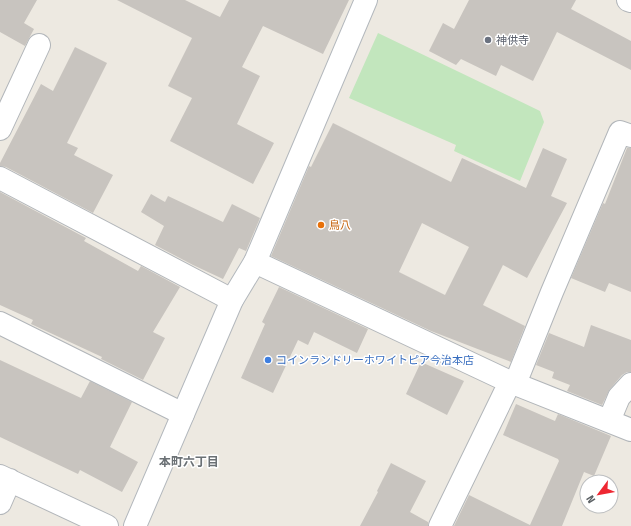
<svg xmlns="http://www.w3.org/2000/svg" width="631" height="526" font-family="'Fira Sans Condensed','Noto Sans JP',sans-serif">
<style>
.green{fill:#c2e6bd}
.building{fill:#c8c4bf;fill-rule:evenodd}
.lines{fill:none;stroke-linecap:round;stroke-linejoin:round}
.street-casing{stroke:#b2b6ba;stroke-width:24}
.secondary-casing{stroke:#b3b8bd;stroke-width:24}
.street{stroke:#fff;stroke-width:22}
.secondary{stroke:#fff;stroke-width:22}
.worship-dot{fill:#6b7280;stroke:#fff;stroke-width:1.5}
.food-dot{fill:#e8710a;stroke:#fff;stroke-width:1.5}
.shop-dot{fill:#3f7fe0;stroke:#fff;stroke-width:1.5}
.labels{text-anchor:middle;stroke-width:3;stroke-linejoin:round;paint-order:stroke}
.worship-label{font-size:11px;fill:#5b616d;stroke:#fff;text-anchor:start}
.food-label{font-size:11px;fill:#c56008;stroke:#fff;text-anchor:start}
.shop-label{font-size:11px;fill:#366cbe;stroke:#fff;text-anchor:start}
.neighbourhood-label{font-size:12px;font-weight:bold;fill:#6b7175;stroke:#fff}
</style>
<rect width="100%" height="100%" fill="#ede9e1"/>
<path class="green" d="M 378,33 L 540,111 L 544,122 L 520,181 L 454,151 L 456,145 L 349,98 Z"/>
<path class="building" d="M 0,0 L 37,0 L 24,23 L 34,29 L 25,46 L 0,32 Z
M 117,0 L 185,0 L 220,17 L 229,0 L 349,0 L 323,54 L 263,26 L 242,67 L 260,76 L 237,124 L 274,143 L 253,184 L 170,141 L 192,98 L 168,86 L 192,38 Z
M 469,0 L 576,0 L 571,9 L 631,41 L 631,70 L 557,32 L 533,81 L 501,65 L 496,76 L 461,59 L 456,65 L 429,51 L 443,23 L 454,29 Z
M 75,47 L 107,63 L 67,143 L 78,148 L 74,155 L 113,175 L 93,213 L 6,167 L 0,166 L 0,163 L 41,84 L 53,91 Z
M 333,123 L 451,182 L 462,158 L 526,188 L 543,148 L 567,159 L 551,196 L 567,203 L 527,278 L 503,265 L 483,305 L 525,326 L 511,362 L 431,331 L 271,256 L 309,166 L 311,167 ZM 422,223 L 469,247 L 445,295 L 399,272 Z
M 627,148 L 631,148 L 631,292 L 609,283 L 605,292 L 571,278 L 603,203 L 605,204 Z
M 0,192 L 86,238 L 84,241 L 138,271 L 141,266 L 180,287 L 153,332 L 165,338 L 143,380 L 101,359 L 102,357 L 31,324 L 33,320 L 0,305 Z
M 151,194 L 165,202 L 168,196 L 223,222 L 232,204 L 260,218 L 246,251 L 239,248 L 223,279 L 193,265 L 155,245 L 164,226 L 141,212 Z
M 279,287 L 368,329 L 357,353 L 314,332 L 308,345 L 298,340 L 273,393 L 241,378 L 265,324 L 262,322 Z
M 591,325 L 631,340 L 631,372 L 627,372 L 622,375 L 610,389 L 602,405 L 567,391 L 570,385 L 552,378 L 554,372 L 536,365 L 549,333 L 584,347 Z
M 0,360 L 81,398 L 90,381 L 132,402 L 110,447 L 138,462 L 122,492 L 80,470 L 78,474 L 0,437 Z
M 421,362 L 464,381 L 447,415 L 406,394 Z
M 516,404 L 555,421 L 558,414 L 611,436 L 594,476 L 584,472 L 562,526 L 454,526 L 469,495 L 530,525 L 559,461 L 558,459 L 503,435 Z
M 391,463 L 426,481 L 410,512 L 428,522 L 428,526 L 360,526 L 378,492 L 377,491 Z"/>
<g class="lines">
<defs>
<path id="street" d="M 628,0 L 631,1
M 0,129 L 39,45
M 0,178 L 232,300
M 255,262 L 510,382 L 631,430
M 0,323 L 183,414
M 515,384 L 552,292 L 620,132 L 631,136
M 609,421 L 619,397 L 631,384
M 0,476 L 107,526
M 0,503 L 10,480
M 440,526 L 510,382"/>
<path id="secondary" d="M 135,526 L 232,300 L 255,262 L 366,0"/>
</defs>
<use href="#street" class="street-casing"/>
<use href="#secondary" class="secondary-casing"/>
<use href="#street" class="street"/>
<use href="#secondary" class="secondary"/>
</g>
<circle class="worship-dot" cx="488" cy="40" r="4"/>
<circle class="food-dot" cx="321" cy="225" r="4"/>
<circle class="shop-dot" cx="268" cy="360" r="4"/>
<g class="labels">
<g class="worship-label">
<text x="496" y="44">神供寺</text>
</g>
<g class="food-label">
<text x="329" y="229">鳥八</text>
</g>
<g class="shop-label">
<text x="276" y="364">コインランドリーホワイトピア今治本店</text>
</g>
<g class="neighbourhood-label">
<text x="189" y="466">本町六丁目</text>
</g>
</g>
<g transform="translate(599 494) rotate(238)"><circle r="19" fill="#ffffff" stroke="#bdbfc1"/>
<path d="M0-3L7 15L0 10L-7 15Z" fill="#ee2732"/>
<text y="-6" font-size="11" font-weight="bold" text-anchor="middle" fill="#5a5f63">N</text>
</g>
</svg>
